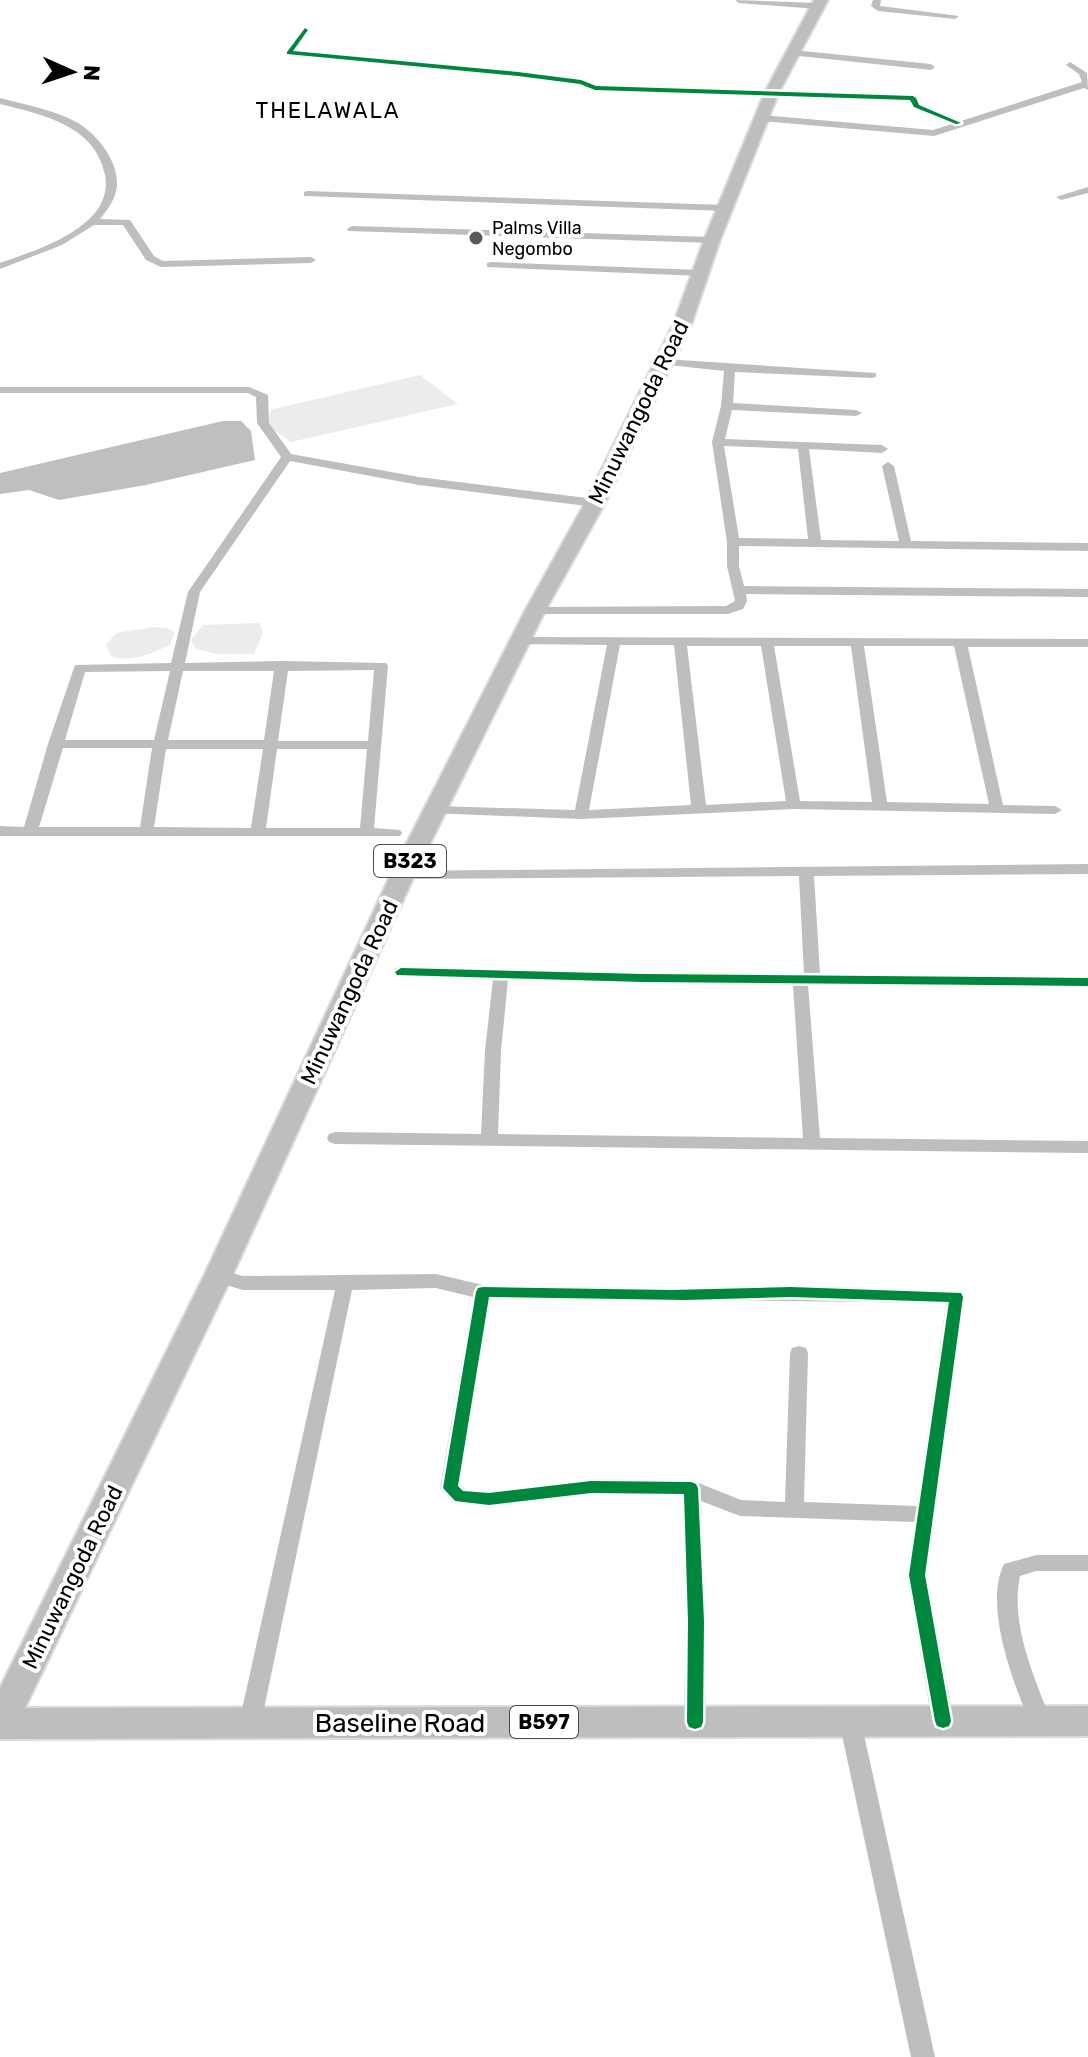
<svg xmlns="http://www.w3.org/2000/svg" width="1088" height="2057" font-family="Rubik,sans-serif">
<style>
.green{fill:#ececec}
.water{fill:#bfbfbf}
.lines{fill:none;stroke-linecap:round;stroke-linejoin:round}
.primary-casing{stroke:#dbdbdb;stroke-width:4}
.minor{fill:#bebebe;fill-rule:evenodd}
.primary{fill:#bebebe;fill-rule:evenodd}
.cycleway-casing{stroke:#fff;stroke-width:5}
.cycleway{fill:#00873e;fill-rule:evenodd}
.poi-dot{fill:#595959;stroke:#fff;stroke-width:3}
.labels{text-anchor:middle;stroke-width:8;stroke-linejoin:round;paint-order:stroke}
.far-poi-label{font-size:18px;fill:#000;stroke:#fff;text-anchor:start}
.shield{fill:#fff;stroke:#4c4c4c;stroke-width:2}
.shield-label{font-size:20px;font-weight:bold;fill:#000}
.far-quarter-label{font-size:22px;letter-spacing:2px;fill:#000;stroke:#fff}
.street-label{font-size:22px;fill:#000;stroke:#fff}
.near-street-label{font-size:26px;fill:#000;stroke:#fff}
</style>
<rect width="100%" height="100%" fill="#fff"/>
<path class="green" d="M 420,375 L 458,404 L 291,442 L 267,425 L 271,410 L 274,409 Z
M 259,623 L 263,633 L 254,654 L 217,654 L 196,649 L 191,640 L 203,625 Z
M 153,627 L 167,628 L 175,632 L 170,645 C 150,654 132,663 111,656 L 106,645 L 116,633 Z"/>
<path class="water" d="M 223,421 L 241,421 L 251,431 L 255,460 L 146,485 L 59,500 L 29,490 L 0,494 L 0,473 Z"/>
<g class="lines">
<defs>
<path id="primary" d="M 814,0 L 828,0 L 779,92 L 720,240 L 691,325 L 605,503 L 545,611 L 415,874 L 232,1276 L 25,1708 L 1088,1706 L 1088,1736 L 0,1739 L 0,1688 L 204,1276 L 391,874 L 525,611 L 585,503 L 673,325 L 704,240 L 765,92 Z"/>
</defs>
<use href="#primary" class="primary-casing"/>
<path class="minor" d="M 735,0 L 818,3 L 822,6 L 818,9 L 739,3 Z
M 873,0 L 881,0 L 880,6 L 959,16 L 955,19 L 878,11 L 871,6 Z
M 305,27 L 309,30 L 295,51 L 518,71 L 581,79 L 596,85 L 913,95 L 916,96 L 920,104 L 961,121 L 1082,82 L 1079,74 L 1066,65 L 1070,62 L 1087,73 L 1088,90 L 1084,88 L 934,136 L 762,121 L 757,118 L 762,115 L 933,130 L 952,124 L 913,108 L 909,101 L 595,91 L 579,84 L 518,77 L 286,55 L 286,51 Z
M 793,50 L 931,64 L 935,67 L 931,70 L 790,55 L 789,53 Z
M 0,98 C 26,105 55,110 78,123 C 98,135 118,161 117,185 C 116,199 108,209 100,219 L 130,220 L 154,256 L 163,261 L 311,257 L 316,260 L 311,263 L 161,267 L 146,260 L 123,225 L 94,225 L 62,245 L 0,269 L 0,263 C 31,252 70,240 93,215 C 103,204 108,190 105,175 C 95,125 43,115 0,104 Z
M 1088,187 L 1088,193 L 1061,200 L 1056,197 Z
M 307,191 L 725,205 L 730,208 L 725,211 L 304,196 L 304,192 Z
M 352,226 L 712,237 L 717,240 L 712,243 L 348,231 L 347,229 Z
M 491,262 L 701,270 L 706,273 L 701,276 L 487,267 L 487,263 Z
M 664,359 L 876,373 L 876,377 L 872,378 L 735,372 L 733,403 L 856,410 L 862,413 L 856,416 L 732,410 L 725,439 L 882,445 L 888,449 L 882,453 L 809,449 L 821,540 L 899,541 L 882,466 L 888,462 L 894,466 L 911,541 L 1088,543 L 1088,551 L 739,546 L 739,566 L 744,586 L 1088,589 L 1088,597 L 746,594 L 747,601 L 743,609 L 728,614 L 530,614 L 530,608 L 535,607 L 726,606 L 735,601 L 727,566 L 727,542 L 712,442 L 721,406 L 724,371 L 660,364 L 660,360 ZM 724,446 L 798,449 L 808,539 L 739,538 Z
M 0,387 L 249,387 L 268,395 L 269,423 L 291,454 L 419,477 L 595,499 L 601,503 L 595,507 L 419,485 L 290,461 L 200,592 L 185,663 L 282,661 L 386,663 L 388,666 L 374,828 L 400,830 L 402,833 L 400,836 L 0,836 L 0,826 L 24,827 L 48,744 L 75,665 L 171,663 L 188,592 L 281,457 L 257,423 L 256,397 L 248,393 L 0,393 ZM 374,670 L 368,741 L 278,741 L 288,671 ZM 170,671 L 154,740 L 65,740 L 85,672 ZM 183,671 L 274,671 L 264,740 L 168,740 ZM 63,748 L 152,748 L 140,827 L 39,827 ZM 166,749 L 263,749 L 251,828 L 154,827 ZM 277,749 L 367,749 L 360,828 L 266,828 Z
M 523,637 L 1088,639 L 1088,647 L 968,647 L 1003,805 L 1055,806 L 1062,810 L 1055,814 L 794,809 L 581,819 L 430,813 L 428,810 L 430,807 L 435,806 L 575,810 L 607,645 L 518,644 L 516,641 ZM 620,645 L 674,645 L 691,805 L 589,810 ZM 687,646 L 761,646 L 786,801 L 706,805 ZM 774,646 L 851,646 L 872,802 L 800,801 ZM 864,646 L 954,646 L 989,804 L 887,802 Z
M 1088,864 L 1088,874 L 814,876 L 820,974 L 1088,977 L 1088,987 L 808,985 L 820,1138 L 1088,1141 L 1088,1153 L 335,1144 L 329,1142 L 327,1138 L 329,1134 L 335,1132 L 481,1134 L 485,1051 L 493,979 L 401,977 L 393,972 L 395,968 L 804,974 L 799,876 L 403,879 L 398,877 L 396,874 L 398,871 ZM 508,980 L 793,985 L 803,1138 L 498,1134 L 501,1051 Z
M 218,1269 L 243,1276 L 436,1274 L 483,1285 L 675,1288 L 791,1285 L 962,1292 L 965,1297 L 927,1575 L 954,1721 L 950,1728 L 943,1730 L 936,1728 L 932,1721 L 907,1575 L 915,1522 L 740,1516 L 701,1501 L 706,1621 L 706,1722 L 702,1729 L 695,1732 L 688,1729 L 684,1722 L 686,1621 L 682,1496 L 591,1495 L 489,1507 L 453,1503 L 440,1488 L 473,1297 L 436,1288 L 352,1290 L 261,1723 L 257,1730 L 250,1733 L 243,1730 L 239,1723 L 335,1290 L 243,1290 L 212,1281 L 209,1276 L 212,1271 ZM 491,1299 C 643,1301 794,1299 946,1304 L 917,1506 L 804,1502 L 808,1353 L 806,1348 L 799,1346 L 792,1348 L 790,1353 L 785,1502 L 741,1500 L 691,1480 L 591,1479 L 489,1491 L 465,1489 L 460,1485 Z
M 1036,1555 L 1088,1555 L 1088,1571 L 1036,1571 L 1020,1576 C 1010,1625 1034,1676 1051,1721 L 1047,1728 L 1040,1730 L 1033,1728 C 1014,1687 983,1606 1004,1564 Z
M 850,1712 L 857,1714 L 861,1721 L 935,2057 L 911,2057 L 839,1721 L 843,1714 Z"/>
<use href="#primary" class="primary"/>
<defs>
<path id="cycleway" d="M 305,28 L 308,30 L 293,51 L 518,72 L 581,80 L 596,86 L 913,96 L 916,98 L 919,105 L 961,123 L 956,124 L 914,107 L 910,100 L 595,90 L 580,84 L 518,76 L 287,54 L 287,52 Z
M 401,968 L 644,974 L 1088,978 L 1088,986 L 644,982 L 397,975 L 395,972 Z
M 483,1287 L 671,1290 L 791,1287 L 961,1293 L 963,1297 L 925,1575 L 951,1721 L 949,1726 L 943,1728 L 937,1726 L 935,1721 L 909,1575 L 949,1302 L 791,1297 L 686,1300 L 489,1297 L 458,1486 L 463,1491 L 489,1493 L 591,1481 L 691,1482 L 696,1484 L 698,1488 L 704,1621 L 703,1722 L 701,1727 L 695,1729 L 689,1727 L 687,1722 L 688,1621 L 684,1494 L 591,1493 L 489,1505 L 455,1501 L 443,1488 L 476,1292 L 478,1288 Z"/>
</defs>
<use href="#cycleway" class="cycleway-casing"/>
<use href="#cycleway" class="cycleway"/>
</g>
<circle class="poi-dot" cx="476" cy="238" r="8"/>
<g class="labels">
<g class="far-poi-label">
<text x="492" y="234">Palms Villa<tspan x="492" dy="21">Negombo</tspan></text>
</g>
<g class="shield">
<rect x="374" y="845" width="72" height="32" rx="6"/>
<rect x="510" y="1706" width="68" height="32" rx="6"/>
</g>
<g class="shield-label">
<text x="410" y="868">B323</text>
<text x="544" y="1729">B597</text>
</g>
<g class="far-quarter-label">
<text x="328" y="118">THELAWALA</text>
</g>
<g class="street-label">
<text transform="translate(638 412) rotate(-64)" y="8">Minuwangoda Road</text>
<text transform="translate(349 992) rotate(-65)" y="8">Minuwangoda Road</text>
<text transform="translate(72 1577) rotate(-64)" y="8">Minuwangoda Road</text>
</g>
<g class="near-street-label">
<text x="400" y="1732">Baseline Road</text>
</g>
</g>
<g transform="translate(72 72) rotate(93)" stroke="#ffffff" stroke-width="6" paint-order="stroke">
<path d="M0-6L14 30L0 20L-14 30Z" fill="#000000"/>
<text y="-12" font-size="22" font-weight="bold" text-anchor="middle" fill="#000000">N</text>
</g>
</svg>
